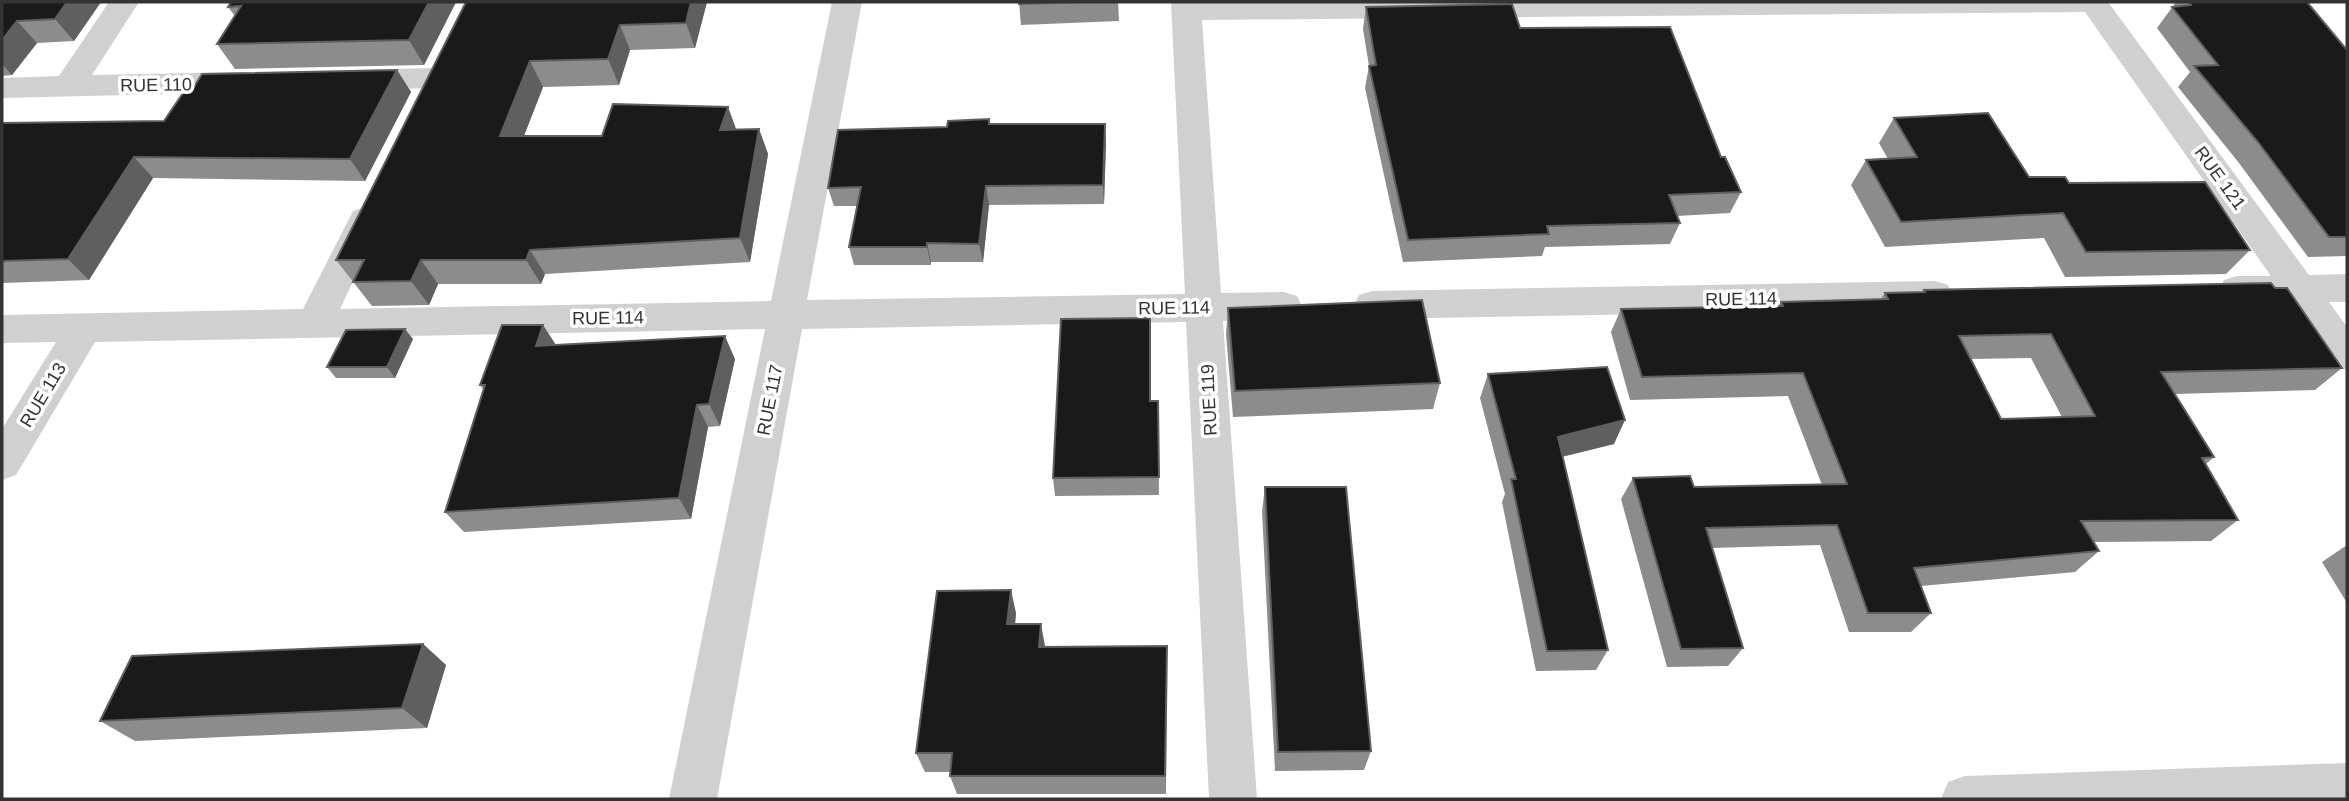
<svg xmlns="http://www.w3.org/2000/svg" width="2349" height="801" font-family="Helvetica,sans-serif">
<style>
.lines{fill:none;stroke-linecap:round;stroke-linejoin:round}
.minor{fill:#d0d0d0;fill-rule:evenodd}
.wall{fill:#8c8c8c;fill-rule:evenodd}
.shaded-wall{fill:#5f5f5f}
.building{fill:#1a1a1a;stroke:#5f5f5f;stroke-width:2;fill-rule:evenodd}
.labels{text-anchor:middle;stroke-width:7;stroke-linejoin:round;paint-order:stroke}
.street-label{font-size:18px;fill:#333;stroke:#fff}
</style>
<rect width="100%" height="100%" fill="#fff"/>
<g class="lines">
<path class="minor" d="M 109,2 L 139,2 L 92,75 L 249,72 L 260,75 L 265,82 L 260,89 L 249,92 L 2,98 L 2,78 L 59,76 Z
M 832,2 L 862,2 L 807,300 L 1185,294 L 1171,2 L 2108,2 L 2309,275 L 2347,274 L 2347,302 L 2329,302 L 2347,327 L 2347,370 L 2334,365 L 2290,303 L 2237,304 L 2224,300 L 2219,290 L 2224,280 L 2237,276 L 2271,276 L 2085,12 L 1202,20 L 1221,293 L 1284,292 L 1297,296 L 1302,306 L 1297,316 L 1284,320 L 1223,321 L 1257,799 L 1209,799 L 1186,322 L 802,329 L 717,799 L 669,799 L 765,329 L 95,342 L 16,475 L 2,480 L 2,429 L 56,342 L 2,343 L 2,315 L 303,309 L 353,211 L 365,207 L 377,211 L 382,220 L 340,309 L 771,301 Z
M 436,68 L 447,71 L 452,78 L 447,85 L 436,88 L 351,90 L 340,87 L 335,80 L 340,73 L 351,70 Z
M 1935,281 L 1948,285 L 1953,295 L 1948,305 L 1935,309 L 1372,319 L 1359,315 L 1354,305 L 1359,295 L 1372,291 Z
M 2347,763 L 2347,799 L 1941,799 L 1948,782 L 1965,776 Z"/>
</g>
<path class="wall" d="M 2,2 L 101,2 L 74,41 L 37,43 L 12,75 L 2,76 Z
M 231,2 L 456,2 L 424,65 L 235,69 L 217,44 L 235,16 L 228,7 Z
M 466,2 L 707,2 L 695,48 L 630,50 L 619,85 L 543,87 L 524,136 L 602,136 L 728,107 L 736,129 L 759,129 L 768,154 L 750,262 L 545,274 L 541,284 L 438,284 L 429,305 L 372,306 L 336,260 Z
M 1019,2 L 1118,2 L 1119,21 L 1021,25 Z
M 2176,2 L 2307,2 L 2347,50 L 2347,256 L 2308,257 L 2239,163 L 2178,87 L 2190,72 L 2157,28 Z
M 1366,7 L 1520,28 L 1721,157 L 1741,192 L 1730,213 L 1677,216 L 1680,223 L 1670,244 L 1545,247 L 1542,256 L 1403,262 L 1365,88 L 1369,66 L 1363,29 Z
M 397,70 L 411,92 L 365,181 L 153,178 L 89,280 L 2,283 L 2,123 L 164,121 L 192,90 Z
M 1894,118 L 2029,177 L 2069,183 L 2250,250 L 2226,274 L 2065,277 L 2044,238 L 1885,247 L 1851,185 L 1866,160 L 1888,159 L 1879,143 Z
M 989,124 L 1105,124 L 1106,143 L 1104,204 L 989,205 L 983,262 L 931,262 L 931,265 L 854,265 L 849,247 L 857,206 L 834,206 L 828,188 L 947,127 Z
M 2275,288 L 2342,368 L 2315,390 L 2175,394 L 2214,457 L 2206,464 L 2238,520 L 2211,541 L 2093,542 L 2099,551 L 2075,572 L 1921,586 L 1931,613 L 1911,632 L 1849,632 L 1820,545 L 1712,548 L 1743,648 L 1728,666 L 1667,667 L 1621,499 L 1633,478 L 1694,487 L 1822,485 L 1788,396 L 1630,400 L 1611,332 L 1621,309 L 1778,306 L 1781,302 L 1880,300 L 1885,293 L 1922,292 L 1924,290 ZM 2031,358 L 2062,417 L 2001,419 L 1970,359 Z
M 1228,308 L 1440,383 L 1433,409 L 1233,417 L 1226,334 Z
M 413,339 L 395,378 L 336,378 L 327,367 Z
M 556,345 L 735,359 L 720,426 L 708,427 L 691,519 L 464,532 L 445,512 L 484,390 L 480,385 Z
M 1488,374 L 1614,444 L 1562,457 L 1608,650 L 1596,670 L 1536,671 L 1502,502 L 1505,494 L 1480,398 Z
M 1151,401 L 1158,401 L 1159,495 L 1055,496 L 1053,478 Z
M 1265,487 L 1371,751 L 1364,770 L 1275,771 L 1262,511 Z
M 2347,545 L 2347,603 L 2322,562 Z
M 1016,613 L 1015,624 L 1045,647 L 1167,667 L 1166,794 L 957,794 L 950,776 L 950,772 L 925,772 L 916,753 Z
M 423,644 L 446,665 L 427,728 L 135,741 L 100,721 Z"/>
<path class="shaded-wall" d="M 67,2 L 101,2 L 74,41 L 55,19 Z
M 429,2 L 456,2 L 424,65 L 409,40 Z
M 691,2 L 707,2 L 695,48 L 686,23 Z
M 17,21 L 37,43 L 12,75 L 2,64 L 2,40 Z
M 620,25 L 630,50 L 619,85 L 608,59 Z
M 530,61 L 543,87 L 514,161 L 500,136 Z
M 397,70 L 411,92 L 365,181 L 350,159 Z
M 728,107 L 737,132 L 720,130 Z
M 1105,124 L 1106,143 L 1104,204 L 1103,185 Z
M 759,129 L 768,154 L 750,262 L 740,238 Z
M 134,157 L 153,178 L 89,280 L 68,259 Z
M 986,186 L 989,205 L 983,262 L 979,244 Z
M 927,243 L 931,262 L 931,265 L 927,247 Z
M 530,250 L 545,274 L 541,284 L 526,260 Z
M 421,260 L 438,284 L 429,305 L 411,281 Z
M 543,325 L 558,348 L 536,346 Z
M 405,329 L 413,339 L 395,378 L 387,367 Z
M 725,336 L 735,359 L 720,426 L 709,404 Z
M 697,405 L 708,427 L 691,519 L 679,498 Z
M 1625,420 L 1614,444 L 1548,460 L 1558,437 Z
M 1011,590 L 1016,613 L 1013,646 L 1007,624 Z
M 1041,624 L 1045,646 L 1044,668 L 1039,647 Z
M 423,644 L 446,665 L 427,728 L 402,708 Z"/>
<path class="building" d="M 2,2 L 67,2 L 55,19 L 17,21 L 2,40 Z
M 231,2 L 429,2 L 409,40 L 217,44 L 241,6 L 228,7 Z
M 466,2 L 691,2 L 686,23 L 620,25 L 608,59 L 530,61 L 500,136 L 602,136 L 613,104 L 728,107 L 720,130 L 759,129 L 740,238 L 530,250 L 526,260 L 421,260 L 411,281 L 353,282 L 364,260 L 336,260 Z
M 1019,2 L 1077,2 L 1019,4 Z
M 2189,2 L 2307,2 L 2347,50 L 2347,237 L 2329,237 L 2258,142 L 2194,66 L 2218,65 L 2172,7 L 2191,5 Z
M 1512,4 L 1520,28 L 1670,27 L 1721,157 L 1725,157 L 1741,192 L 1669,195 L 1680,223 L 1547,226 L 1549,234 L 1408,240 L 1369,66 L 1376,65 L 1366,7 Z
M 397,70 L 350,159 L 134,157 L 68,259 L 2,261 L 2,123 L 164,121 L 185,90 L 192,90 L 202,74 Z
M 1988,113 L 2029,177 L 2065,177 L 2069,183 L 2205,182 L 2250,250 L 2086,252 L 2063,213 L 1901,222 L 1866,160 L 1917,157 L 1894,118 Z
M 989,119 L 989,124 L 1105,124 L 1103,185 L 986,186 L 979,244 L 927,243 L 927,247 L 849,247 L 861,187 L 828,188 L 838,130 L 947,127 L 948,121 Z
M 2271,283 L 2275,288 L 2287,288 L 2342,368 L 2161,372 L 2214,457 L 2202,458 L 2238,520 L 2081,521 L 2099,551 L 1914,568 L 1931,613 L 1868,613 L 1837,525 L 1706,528 L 1743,648 L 1681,649 L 1633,478 L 1690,476 L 1694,487 L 1847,484 L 1803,373 L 1642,377 L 1621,309 L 1783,306 L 1781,302 L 1888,299 L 1885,293 L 1925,292 L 1924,290 ZM 2051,334 L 2095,416 L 2001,419 L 1959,336 Z
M 1422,300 L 1440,383 L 1235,391 L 1228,308 Z
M 1150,318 L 1150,401 L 1158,401 L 1159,477 L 1053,478 L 1061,319 Z
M 502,325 L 543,325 L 536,346 L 725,336 L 709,404 L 697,405 L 679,498 L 445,512 L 485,385 L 480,385 Z
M 405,329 L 387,367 L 327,367 L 346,330 Z
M 1607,367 L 1625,420 L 1558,437 L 1608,650 L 1547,651 L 1511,479 L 1516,479 L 1488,374 Z
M 1265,487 L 1346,487 L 1371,751 L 1278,752 Z
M 1011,590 L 1007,624 L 1041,624 L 1039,647 L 1167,646 L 1165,776 L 950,776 L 952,753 L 916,753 L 937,591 Z
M 423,644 L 402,708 L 100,721 L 132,656 Z"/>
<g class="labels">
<g class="street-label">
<text transform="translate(156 85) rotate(-1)" y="6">RUE 110</text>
<text transform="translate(2220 178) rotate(54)" y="6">RUE 121</text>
<text transform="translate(1741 299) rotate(-1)" y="6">RUE 114</text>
<text transform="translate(1174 308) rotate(-1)" y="6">RUE 114</text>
<text transform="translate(608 318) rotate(-1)" y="6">RUE 114</text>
<text transform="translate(43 395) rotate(-59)" y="6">RUE 113</text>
<text transform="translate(770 400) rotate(-79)" y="6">RUE 117</text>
<text transform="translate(1209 400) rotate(-93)" y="6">RUE 119</text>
</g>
</g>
<rect width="2349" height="801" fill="none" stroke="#333333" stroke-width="7"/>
</svg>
